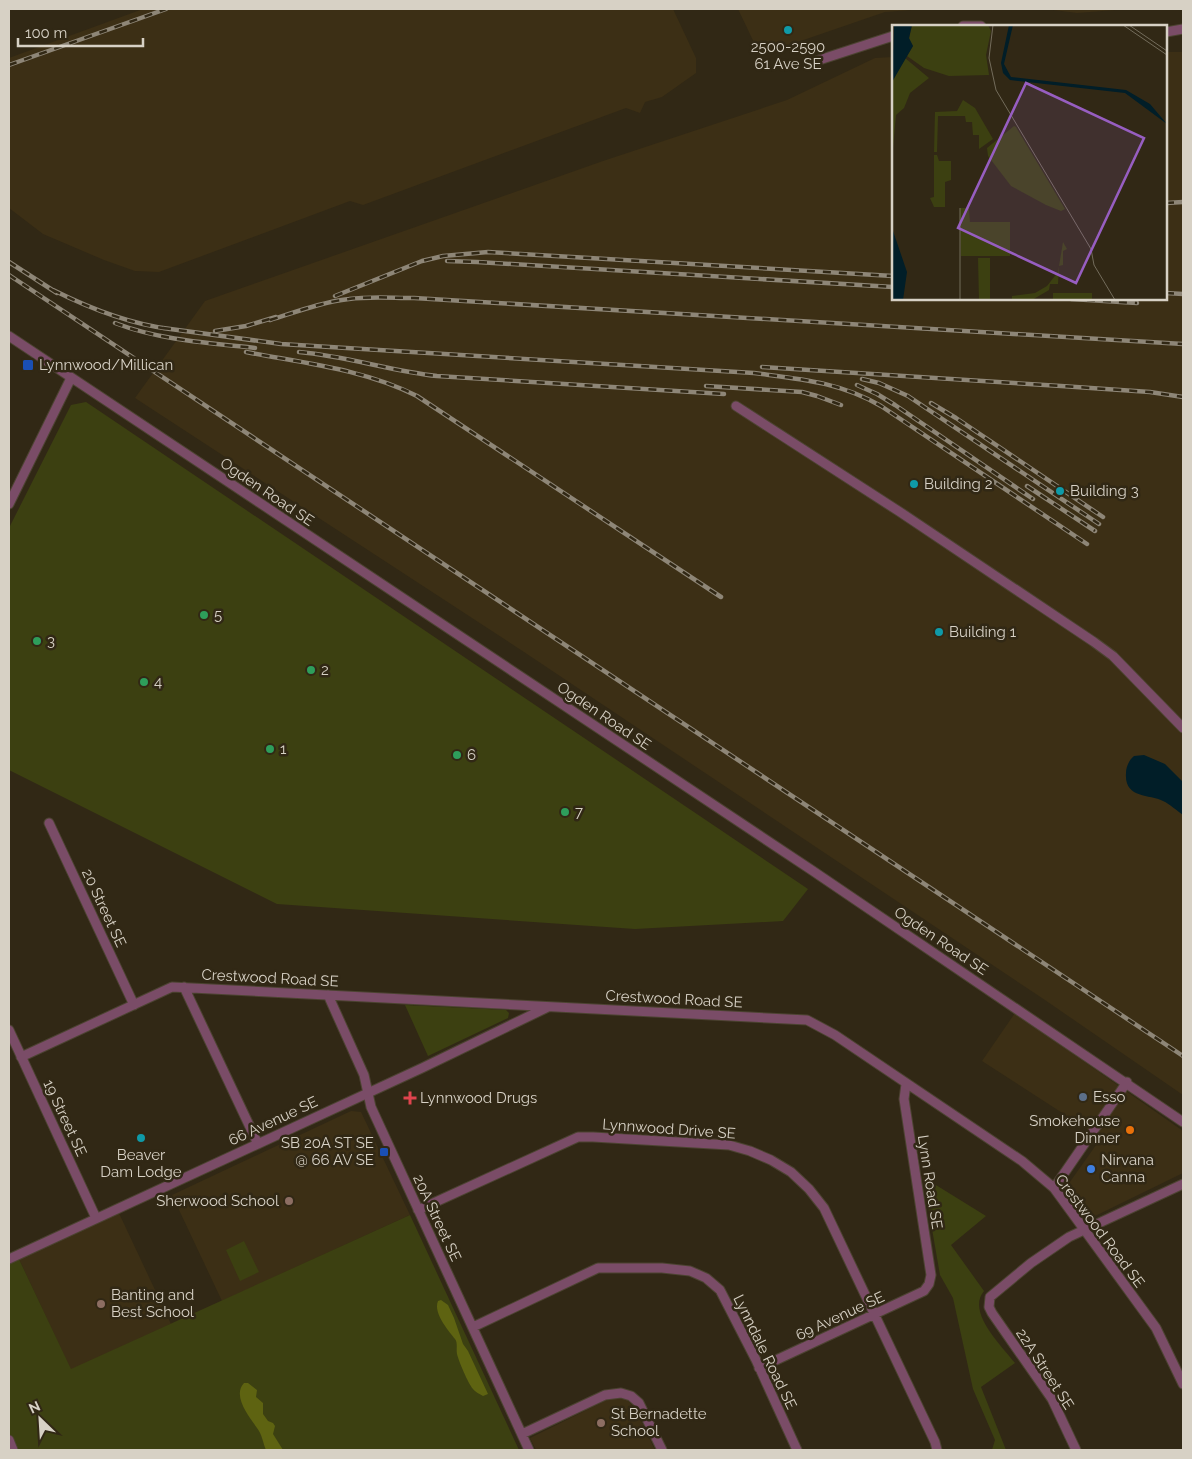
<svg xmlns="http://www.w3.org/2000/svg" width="1192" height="1459" font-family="Raleway,sans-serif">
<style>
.built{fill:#3c2f15}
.green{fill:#3c4011}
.forest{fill:#5e6311}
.water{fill:#011e28}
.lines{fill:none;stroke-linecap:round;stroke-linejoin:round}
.minor-casing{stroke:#4c4331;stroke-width:11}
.minor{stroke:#7a4c67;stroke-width:9}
.rail-casing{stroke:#8e8677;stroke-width:4.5}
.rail{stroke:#312815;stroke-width:2.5;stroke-dasharray:8;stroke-linecap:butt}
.culture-dot{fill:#0f9aa8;stroke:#312815;stroke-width:2}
.transit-dot{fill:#1a4fb4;stroke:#312815;stroke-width:2}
.leisure-dot{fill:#2e9e5b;stroke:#312815;stroke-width:2}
.service-dot{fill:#5c6f8a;stroke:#312815;stroke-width:2}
.health-dot{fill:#e0444e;stroke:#312815;stroke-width:2}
.food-dot{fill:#e8710a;stroke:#312815;stroke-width:2}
.shop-dot{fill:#3f7fe0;stroke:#312815;stroke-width:2}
.education-dot{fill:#8d6e63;stroke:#312815;stroke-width:2}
.labels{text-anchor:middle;stroke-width:5;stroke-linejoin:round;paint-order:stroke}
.poi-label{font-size:15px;fill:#d7d1c5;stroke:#312815;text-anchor:start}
.street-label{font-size:15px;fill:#d7d1c5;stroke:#312815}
.inset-road{fill:none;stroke:#736c5b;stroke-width:1}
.view{fill:#975ec1;fill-opacity:0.15;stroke:#975ec1;stroke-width:2.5}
.inset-edge{fill:none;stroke:#d7d1c5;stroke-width:2.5}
</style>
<rect width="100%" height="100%" fill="#312815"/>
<path class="built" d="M 143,9 L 673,9 L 696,58 L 696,73 L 662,97 L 645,102 L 640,113 L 626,108 L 363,205 L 350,201 L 159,272 L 135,271 L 104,260 L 43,234 L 9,208 L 9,58 Z
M 738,9 L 924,9 L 885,12 L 760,55 Z
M 1046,9 L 1128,9 L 1077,13 Z
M 1166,52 L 1183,52 L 1183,1095 L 1042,998 L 524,652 L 135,398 L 205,301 L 603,161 L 787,100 L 875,58 L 893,57 L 893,299 L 1166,299 Z
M 1015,1013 L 1183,1131 L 1183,1173 L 1093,1217 L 1067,1186 L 1101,1138 L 982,1061 Z
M 351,1111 L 361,1112 L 410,1215 L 222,1301 L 172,1195 Z
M 117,1209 L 171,1324 L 71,1370 L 17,1255 Z
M 613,1397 L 626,1399 L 635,1408 L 655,1450 L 536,1450 L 530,1438 Z"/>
<path class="green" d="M 86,402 L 808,889 L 783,921 L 635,929 L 277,904 L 9,770 L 9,528 L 71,405 Z
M 405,1005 L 506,1010 L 509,1013 L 508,1018 L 428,1056 Z
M 923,1177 L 986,1216 L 951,1245 L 984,1291 C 966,1312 1002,1346 1015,1363 L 981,1387 L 1006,1450 L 992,1450 L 995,1440 L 973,1389 L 953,1298 L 940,1275 Z
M 410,1215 L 519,1450 L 13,1450 L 9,1440 L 9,1259 L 17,1255 L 71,1369 Z
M 244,1241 L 259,1272 L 240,1281 L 226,1250 Z"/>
<path class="forest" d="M 441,1300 L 448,1305 L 454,1318 L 463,1344 L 468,1351 L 488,1394 L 483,1396 C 480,1394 475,1392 473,1389 C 468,1383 459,1362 457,1354 C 456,1349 458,1343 455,1339 C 448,1330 433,1313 438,1301 Z
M 244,1383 L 248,1383 L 257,1390 L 256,1397 L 263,1403 L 263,1414 L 268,1421 L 273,1423 L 275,1426 L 273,1434 L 283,1450 L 266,1450 C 263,1443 262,1434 257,1428 C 249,1416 232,1396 244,1383 Z"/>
<path class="water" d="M 1144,755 L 1165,764 L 1183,782 L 1183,815 C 1177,811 1170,804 1163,801 C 1149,794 1124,799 1126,773 C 1126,767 1129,760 1134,756 Z"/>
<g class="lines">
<defs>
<path id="minor" d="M 963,26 L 981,26
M 1166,32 L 1183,29
M 810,63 L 893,36
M 9,336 L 813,871 L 1183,1122
M 736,406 L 900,512 L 1094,642 L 1113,656 L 1183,728
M 9,504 L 71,378
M 49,823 L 134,1005
M 184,987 L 258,1144
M 328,995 L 364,1075 L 371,1107 L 529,1450
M 9,1030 L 96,1218
M 21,1057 L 172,987 L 807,1020 L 835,1035 L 1022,1161 L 1054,1188 L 1156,1328 L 1183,1384
M 1054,1188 L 1127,1082
M 418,1210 L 578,1137 L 593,1137 L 729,1145 L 750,1151 L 771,1160 L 791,1172 L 809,1189 L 824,1208 L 935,1442 L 937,1450
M 9,1259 L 422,1068 L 548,1007
M 473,1327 L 598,1268 L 662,1268 L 690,1271 L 706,1278 L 720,1290 L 756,1360 L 797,1450
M 759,1368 L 924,1291 L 929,1284 L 931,1275 L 904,1099 L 906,1084
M 522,1434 L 605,1395 L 621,1393 L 631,1396 L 639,1403 L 662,1450
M 9,1440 L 13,1450
M 1076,1450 L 1052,1399 L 992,1313 L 989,1307 L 990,1297 L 1031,1263 L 1069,1237 L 1183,1184"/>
</defs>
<use href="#minor" class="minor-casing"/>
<use href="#minor" class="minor"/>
<defs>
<path id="rail" d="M 9,65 L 166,9
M 1166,203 L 1183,202
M 447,261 L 477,262 L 893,287
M 9,262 L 57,293
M 9,275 L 1183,1056
M 53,290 C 89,308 129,324 170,329
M 1166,293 L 1183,294
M 335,296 L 422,261 L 443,256 L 488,252 L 893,276
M 1071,299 L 1137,303
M 270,320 C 296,312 322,302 349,299 C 370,296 392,298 414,298 L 1183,344
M 115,323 C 159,340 208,343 255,348
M 163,328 L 281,344 L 754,373 C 800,379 840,382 881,406 L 1087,544
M 215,331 L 246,326 L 276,317
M 246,352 C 303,363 364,369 417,396 L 721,597
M 299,352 C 346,356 391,371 437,376 L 724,394
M 762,367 L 1061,386 L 1150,392 L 1183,397
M 862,379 L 879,383 L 908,396 L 1099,524
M 857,385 L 877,394 L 895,405 L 1033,499
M 706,386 L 802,392 L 817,396 L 841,405
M 931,403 L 956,418 L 1103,517
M 1027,486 L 1095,531"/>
</defs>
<use href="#rail" class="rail-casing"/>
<use href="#rail" class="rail"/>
</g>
<g class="culture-dot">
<circle cx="788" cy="30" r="5"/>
<circle cx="914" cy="484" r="5"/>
<circle cx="1060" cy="491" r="5"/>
<circle cx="939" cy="632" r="5"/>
<circle cx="141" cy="1138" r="5"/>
</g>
<g class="transit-dot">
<rect x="22" y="359" width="12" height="12" rx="2.5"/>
<rect x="379" y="1147" width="10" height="10" rx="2.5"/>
</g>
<g class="leisure-dot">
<circle cx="204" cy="615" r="5"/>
<circle cx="37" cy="641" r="5"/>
<circle cx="311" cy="670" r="5"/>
<circle cx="144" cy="682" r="5"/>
<circle cx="270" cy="749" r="5"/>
<circle cx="457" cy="755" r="5"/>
<circle cx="565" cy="812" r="5"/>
</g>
<circle class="service-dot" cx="1083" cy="1097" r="5"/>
<path class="health-dot" d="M407.5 1090.5h5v5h5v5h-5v5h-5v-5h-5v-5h5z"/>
<circle class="food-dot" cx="1130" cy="1130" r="5"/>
<circle class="shop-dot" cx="1091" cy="1169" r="5"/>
<g class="education-dot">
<circle cx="289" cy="1201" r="5"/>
<circle cx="101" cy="1304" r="5"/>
<circle cx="601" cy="1423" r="5"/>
</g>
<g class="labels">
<g class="poi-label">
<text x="788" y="52" text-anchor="middle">2500-2590<tspan x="788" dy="17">61 Ave SE</tspan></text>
<text x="39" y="370">Lynnwood/Millican</text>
<text x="924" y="489">Building 2</text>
<text x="1070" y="496">Building 3</text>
<text x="214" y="620">5</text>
<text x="949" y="637">Building 1</text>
<text x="47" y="646">3</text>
<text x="321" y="675">2</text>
<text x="154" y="687">4</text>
<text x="280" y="754">1</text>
<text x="467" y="760">6</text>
<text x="575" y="817">7</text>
<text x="1093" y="1102">Esso</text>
<text x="420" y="1103">Lynnwood Drugs</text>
<text x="1120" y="1126" text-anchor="end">Smokehouse<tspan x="1120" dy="17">Dinner</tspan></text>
<text x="374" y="1148" text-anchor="end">SB 20A ST SE<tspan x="374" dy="17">@ 66 AV SE</tspan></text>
<text x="141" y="1160" text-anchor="middle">Beaver<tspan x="141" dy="17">Dam Lodge</tspan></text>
<text x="1101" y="1165">Nirvana<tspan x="1101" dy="17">Canna</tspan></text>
<text x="279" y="1206" text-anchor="end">Sherwood School</text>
<text x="111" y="1300">Banting and<tspan x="111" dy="17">Best School</tspan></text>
<text x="611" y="1419">St Bernadette<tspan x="611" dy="17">School</tspan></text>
</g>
<g class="street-label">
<text transform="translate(267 492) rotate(34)" y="5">Ogden Road SE</text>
<text transform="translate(604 716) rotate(34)" y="5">Ogden Road SE</text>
<text transform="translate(104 908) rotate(65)" y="5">20 Street SE</text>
<text transform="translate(941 941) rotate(34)" y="5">Ogden Road SE</text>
<text transform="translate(270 978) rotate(3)" y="5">Crestwood Road SE</text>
<text transform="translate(674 999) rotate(3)" y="5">Crestwood Road SE</text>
<text transform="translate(65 1118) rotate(65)" y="5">19 Street SE</text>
<text transform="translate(273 1121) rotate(-25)" y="5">66 Avenue SE</text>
<text transform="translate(669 1129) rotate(4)" y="5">Lynnwood Drive SE</text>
<text transform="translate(930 1182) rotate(81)" y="5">Lynn Road SE</text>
<text transform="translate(437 1218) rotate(65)" y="5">20A Street SE</text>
<text transform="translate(1100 1231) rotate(53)" y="5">Crestwood Road SE</text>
<text transform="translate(840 1316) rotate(-25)" y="5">69 Avenue SE</text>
<text transform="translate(765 1352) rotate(64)" y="5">Lynndale Road SE</text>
<text transform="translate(1045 1369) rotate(57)" y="5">22A Street SE</text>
</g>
</g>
<g transform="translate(892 25)">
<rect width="275" height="275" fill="#312815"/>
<path d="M 20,0 L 96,0 L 99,6 L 94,30 L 97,50 L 57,51 L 32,43 L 15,31 L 21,21 L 17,14 ZM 13,33 L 37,53 L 18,68 L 12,83 L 4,90 L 0,134 L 0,57 ZM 71,75 L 83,83 L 101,114 L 87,124 L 87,110 L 81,110 L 80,97 L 74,97 L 73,91 L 46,91 L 45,127 L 42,127 L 43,87 L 65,86 ZM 122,101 L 124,102 L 173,184 L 169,186 L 154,180 L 119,161 L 96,131 L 95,123 ZM 42,130 L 45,130 L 47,136 L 59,136 L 59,155 L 53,157 L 53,182 L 42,182 L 38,173 L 42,172 ZM 68,183 L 77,183 L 78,197 L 118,197 L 118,231 L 69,231 ZM 171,217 L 175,224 L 171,226 L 171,240 L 167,241 L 166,259 L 158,259 L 157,265 L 140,275 L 120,275 L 120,271 L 143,268 L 155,261 L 166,247 ZM 86,233 L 98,233 L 98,275 L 87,275 ZM 161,268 L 200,268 L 200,275 L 161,275 Z" fill="#3c4011"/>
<path d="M 2,0 L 20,0 L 17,13 L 21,21 L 0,57 ZM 117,0 L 121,0 L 112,39 L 119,52 L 234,65 L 258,79 L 275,99 L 233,68 L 118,55 L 111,48 L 109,38 ZM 0,203 L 15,247 L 11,275 L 0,275 Z" fill="#011e28"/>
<path class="inset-road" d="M 101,0 L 97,33 L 104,65 L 199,224 L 202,240 L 223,275M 231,0 L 275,30M 237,0 L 275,26M 68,275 L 68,183"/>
<path class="view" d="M 134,58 L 252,113 L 184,258 L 66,203 Z"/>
<rect width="275" height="275" class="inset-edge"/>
</g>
<rect width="1192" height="1459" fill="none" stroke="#d7d1c5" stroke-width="20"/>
<g transform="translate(40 1419) rotate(335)" stroke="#312815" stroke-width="4" paint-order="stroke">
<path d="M0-4L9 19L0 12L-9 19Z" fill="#d7d1c5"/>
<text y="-8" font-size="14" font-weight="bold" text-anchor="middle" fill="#d7d1c5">N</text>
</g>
<path d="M18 38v8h125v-8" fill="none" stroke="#d7d1c5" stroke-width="2.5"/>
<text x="25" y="38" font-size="15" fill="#d7d1c5" stroke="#312815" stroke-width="4" paint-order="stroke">100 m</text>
</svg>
